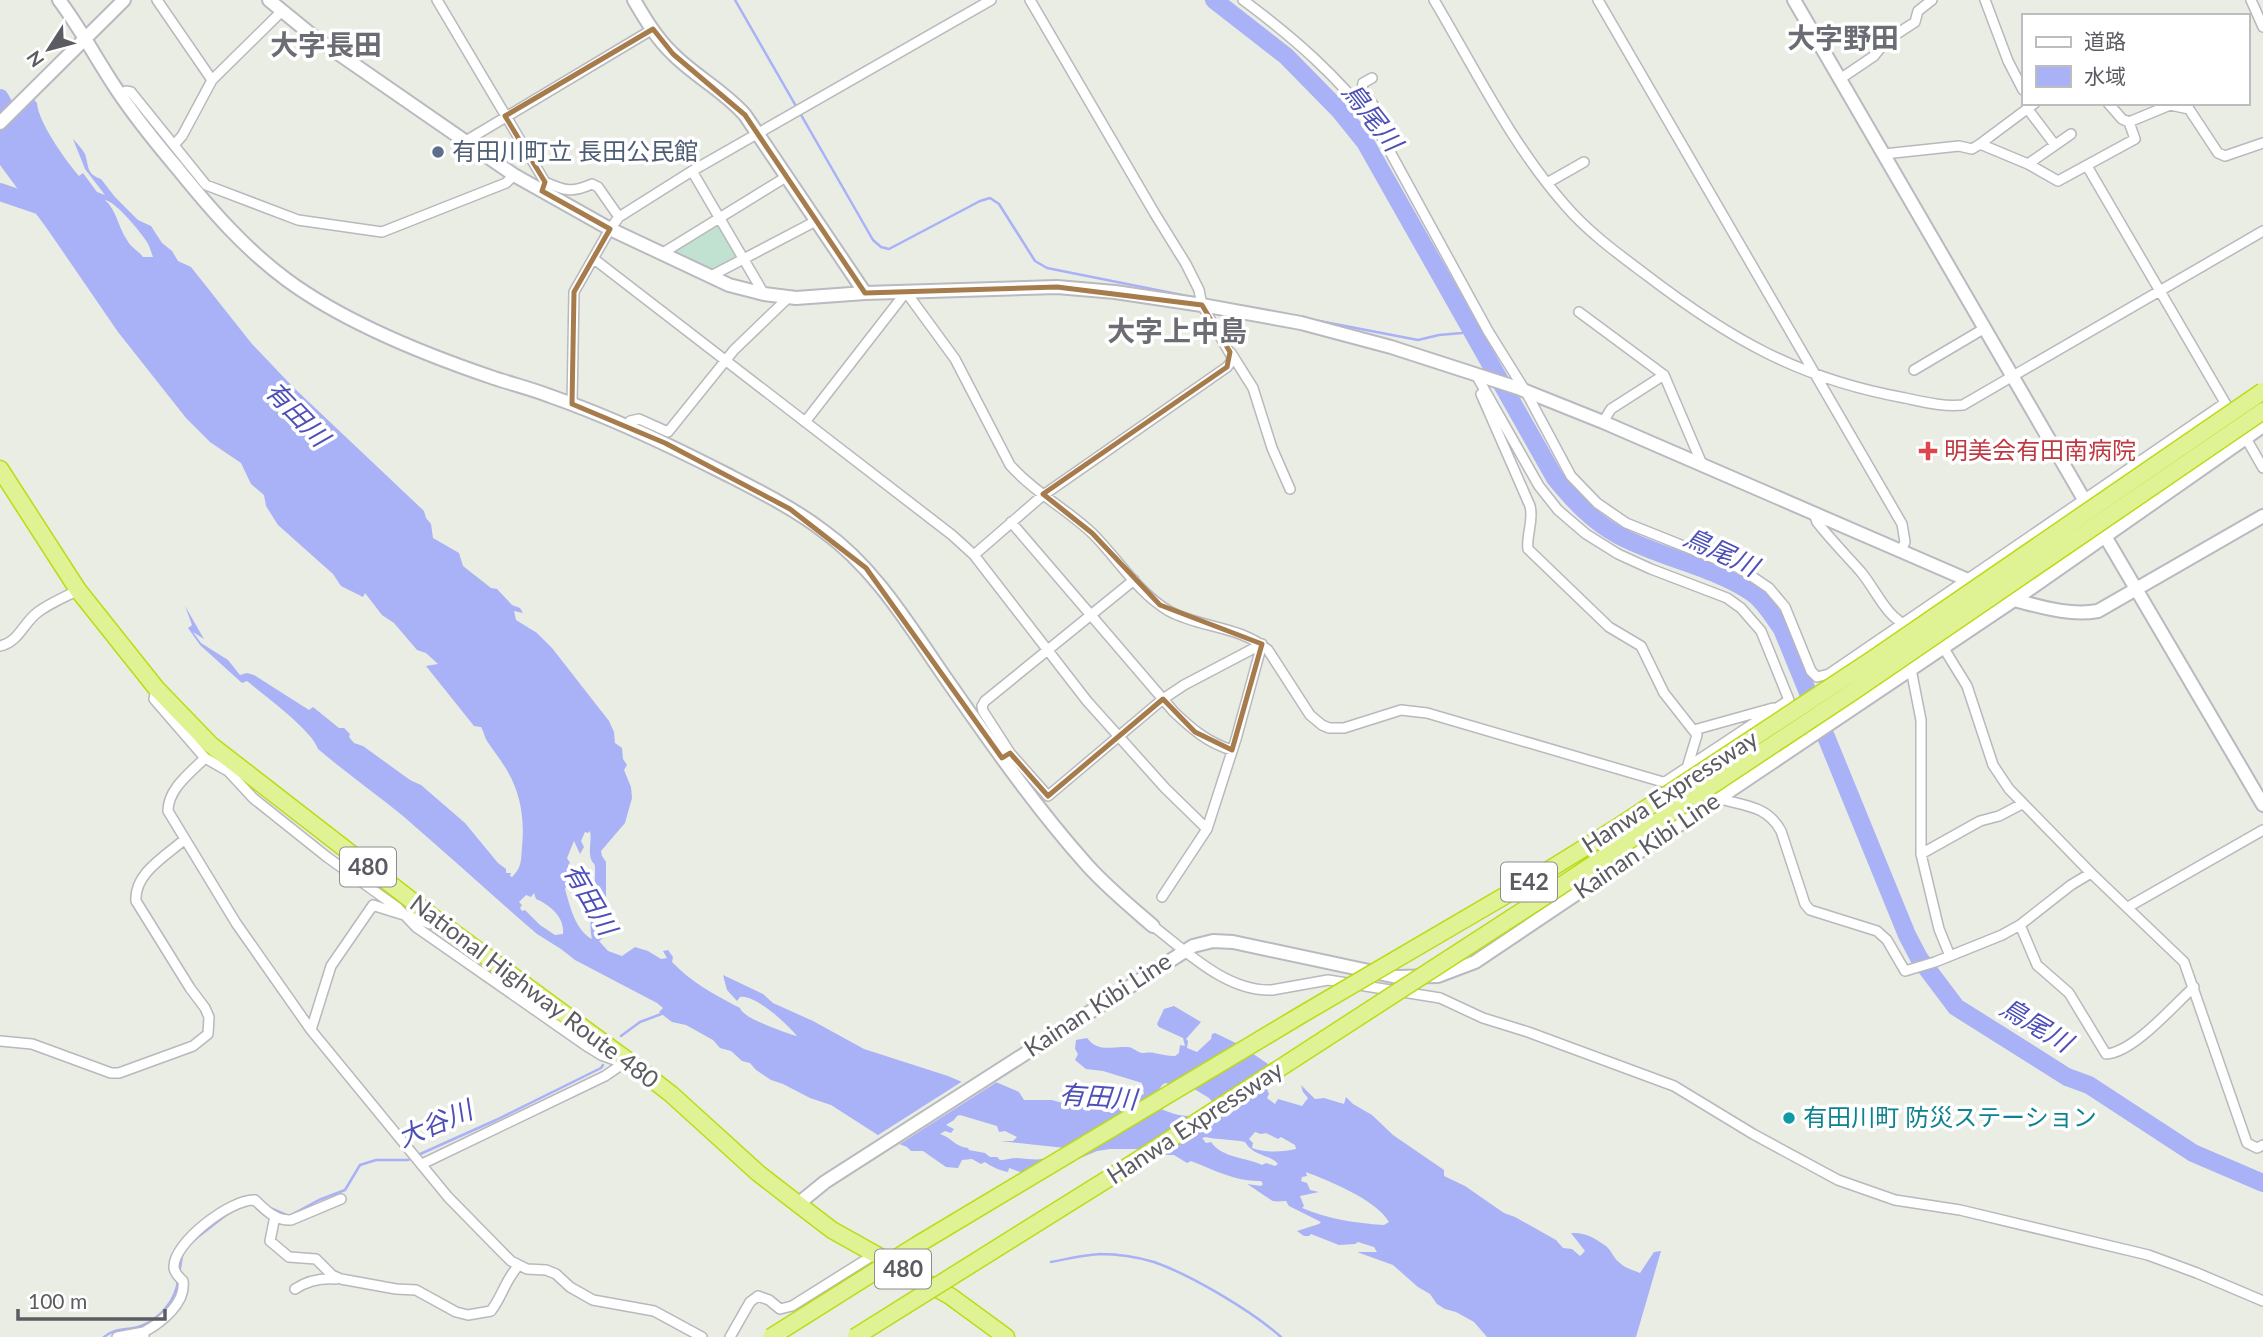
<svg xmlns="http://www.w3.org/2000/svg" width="2263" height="1337" font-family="Lato,'Noto Sans JP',sans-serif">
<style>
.green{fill:#c2e2d1}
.water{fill:#a9b1f7;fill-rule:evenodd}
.pier{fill:#eaede3}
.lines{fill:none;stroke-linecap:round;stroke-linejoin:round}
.stream{stroke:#a9b1f7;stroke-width:2.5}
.river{stroke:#a9b1f7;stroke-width:18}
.street-casing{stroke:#b8b8be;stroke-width:12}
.secondary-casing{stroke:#b9b9c0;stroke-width:16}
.highway-casing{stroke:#bddb15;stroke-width:19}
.street{stroke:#fff;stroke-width:9}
.secondary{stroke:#fff;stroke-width:12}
.highway{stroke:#dff394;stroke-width:16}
.highway-bridge-casing{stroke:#bddb15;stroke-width:19;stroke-linecap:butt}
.highway-bridge{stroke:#dff394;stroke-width:16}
.marked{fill:none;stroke:#a77c4c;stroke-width:5;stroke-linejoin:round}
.service-dot{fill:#5c6f8a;stroke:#fff;stroke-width:2.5}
.health-dot{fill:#e0444e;stroke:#fff;stroke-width:2.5}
.culture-dot{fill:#0f9aa8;stroke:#fff;stroke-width:2.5}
.labels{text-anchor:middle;stroke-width:7;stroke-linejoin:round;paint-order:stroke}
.shield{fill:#fff;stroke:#8c8c91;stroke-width:2}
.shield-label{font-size:23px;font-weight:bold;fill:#5b5b62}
.service-label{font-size:24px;fill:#4e5e75;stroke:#fff;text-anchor:start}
.health-label{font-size:24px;fill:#be3a42;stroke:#fff;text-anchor:start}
.street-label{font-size:24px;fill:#5b5b62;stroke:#fff}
.culture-label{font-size:24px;fill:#0d838f;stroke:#fff;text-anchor:start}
.water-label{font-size:26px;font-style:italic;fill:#4e50b8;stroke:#fff}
.quarter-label{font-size:28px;font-weight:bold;fill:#6c6d74;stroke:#fff}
</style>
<rect width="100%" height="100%" fill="#eaede3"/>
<path class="green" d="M 719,221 L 740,257 L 710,273 L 667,253 Z"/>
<path class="water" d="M 29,94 L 37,103 C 38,122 66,161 79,176 L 83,173 L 97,192 L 105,195 L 85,169 L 73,139 C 77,143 82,149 85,154 C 89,166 86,174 101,179 L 115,197 L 138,220 L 151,226 L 162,243 L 172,251 L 178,261 L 191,267 L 252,344 L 293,387 L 424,511 L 426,518 L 431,524 L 433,538 L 459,553 L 463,566 L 491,588 L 497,589 L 512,605 L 520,608 L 523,613 L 514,611 L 516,620 L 537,633 L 552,648 L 609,721 L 614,732 L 615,743 L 622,748 L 623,759 L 627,765 L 624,770 L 631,787 L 632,798 L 625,823 L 601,851 L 602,856 L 606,862 L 606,901 L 601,930 L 603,938 L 599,941 L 608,951 L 622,956 L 635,947 L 648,951 L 661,959 L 667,958 L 663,951 L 668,950 L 673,957 L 672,962 C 691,982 712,993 736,1006 C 745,1010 736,1006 744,1013 C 750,1020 789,1034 797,1036 C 787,1024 755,994 740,997 L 737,1001 L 727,990 L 723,975 L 763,994 L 773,1003 L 813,1021 L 864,1049 L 948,1076 L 962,1082 L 991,1080 L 1019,1092 L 1024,1100 L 1052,1100 L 1066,1104 L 1078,1102 L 1080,1107 L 1104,1106 L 1107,1104 L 1125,1106 L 1127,1104 L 1110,1090 L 1126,1100 L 1144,1094 L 1142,1083 L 1103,1071 L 1086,1069 L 1075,1060 L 1078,1054 L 1075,1049 L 1076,1040 L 1087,1038 C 1099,1053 1111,1046 1127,1047 C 1133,1047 1137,1052 1142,1053 C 1144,1053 1152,1052 1154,1053 C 1161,1054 1167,1056 1175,1056 L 1179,1053 L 1180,1045 L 1185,1046 L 1183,1038 L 1159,1027 L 1157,1024 L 1164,1009 L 1174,1006 L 1201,1022 L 1186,1039 L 1188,1041 L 1187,1048 L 1197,1052 L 1211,1039 L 1212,1034 L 1215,1033 L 1240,1045 L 1271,1066 L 1266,1087 L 1269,1094 L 1267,1098 L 1275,1104 L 1278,1099 L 1302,1106 L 1308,1098 L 1303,1092 L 1301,1085 L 1315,1099 L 1324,1098 L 1344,1104 L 1346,1097 L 1353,1104 L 1372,1115 L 1393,1135 L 1444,1170 L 1444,1176 L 1465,1186 L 1504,1213 L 1515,1217 L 1556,1240 L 1563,1248 L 1572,1249 L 1580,1256 L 1585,1251 L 1571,1233 C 1585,1232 1595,1238 1606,1246 C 1611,1250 1614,1259 1620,1263 C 1625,1268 1633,1270 1640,1273 L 1654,1252 L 1661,1251 L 1636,1337 L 1487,1337 L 1474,1322 L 1456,1312 L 1445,1309 L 1437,1304 L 1430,1294 L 1418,1287 L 1393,1265 L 1357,1252 L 1377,1252 L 1374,1247 L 1358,1242 L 1355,1244 L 1339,1245 L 1311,1234 L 1309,1236 L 1304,1236 L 1297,1231 L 1319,1224 L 1321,1222 L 1289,1206 L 1286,1201 C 1282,1201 1277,1202 1273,1201 C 1271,1200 1249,1185 1247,1184 L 1261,1186 L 1263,1184 L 1261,1181 C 1237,1182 1214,1170 1191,1161 L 1187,1163 L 1174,1155 L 1160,1155 L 1147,1149 L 1110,1149 L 1097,1151 L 1052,1170 L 1029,1175 L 1009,1168 L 1008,1172 C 1002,1171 991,1167 985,1162 L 981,1164 L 972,1159 L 962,1160 L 958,1168 L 946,1167 L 923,1151 L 911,1151 L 907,1147 L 881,1137 L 831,1105 L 810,1098 L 783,1084 L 771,1080 L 756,1070 L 750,1063 L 742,1061 L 731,1051 L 720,1048 L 713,1040 L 686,1025 L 672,1022 L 659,1012 L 663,1008 L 657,1003 L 575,960 L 561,949 L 537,934 C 492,895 448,855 403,816 C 375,793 346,773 318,749 C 313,731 264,695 247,681 L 242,683 L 200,645 L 188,628 L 192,625 L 185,606 L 204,639 L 193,632 L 201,643 L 228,660 L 240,675 L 247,673 L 254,675 L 309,710 L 313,707 L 339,728 L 344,728 L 350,734 L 349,737 L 354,743 L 363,746 L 410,780 L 421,785 L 465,823 L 498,863 L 506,869 L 506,873 L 511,873 L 510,876 L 512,877 C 522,867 521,860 522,847 C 525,817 520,789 503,764 C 498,756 492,749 487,741 C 484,736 484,732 481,727 L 474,726 L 426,666 L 438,664 L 426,653 L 417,650 L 394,623 L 382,615 L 365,593 L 363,597 L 341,586 L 333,574 L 278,525 L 266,506 L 264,495 L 251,484 L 241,463 L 210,442 L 186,418 L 118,332 L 48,230 L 0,165 L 0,122 ZM 105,200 C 115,201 140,231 147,242 C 150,247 151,252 153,257 L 143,257 C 138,250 131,248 127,240 C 118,227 117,211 105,200 ZM 590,831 C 592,840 588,851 591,859 C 593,865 595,861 595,869 C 596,891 587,918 592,939 C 575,930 570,906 565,889 L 569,881 L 568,865 L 570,863 L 567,858 L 574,841 L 580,854 L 584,847 L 581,841 L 585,832 L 588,833 ZM 534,893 L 536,899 C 548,904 565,916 563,934 L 555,935 L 540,925 L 525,910 L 522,911 L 520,908 L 522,905 L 519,902 L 526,895 L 531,897 ZM 1165,1083 L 1196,1090 L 1209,1098 L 1216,1106 L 1234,1111 C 1226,1115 1221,1113 1213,1114 C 1184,1116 1186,1119 1158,1108 C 1157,1098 1156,1089 1165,1083 ZM 960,1115 L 997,1126 L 999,1132 L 1005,1131 L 1017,1137 L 1013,1141 L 1000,1141 L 1065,1148 C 1045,1162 1039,1160 1017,1158 C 1012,1158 1005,1160 1000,1160 L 997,1157 L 990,1157 L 985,1153 L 969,1150 L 968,1148 C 955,1147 951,1137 940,1134 L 945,1131 L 951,1133 L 954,1129 L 946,1125 L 954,1120 L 957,1116 ZM 1255,1132 L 1261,1134 L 1266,1133 L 1278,1139 L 1281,1137 L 1295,1145 L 1296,1149 C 1284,1152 1265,1153 1252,1148 L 1253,1143 L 1249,1139 ZM 1206,1137 C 1218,1140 1232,1139 1245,1142 C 1254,1157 1270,1154 1278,1164 L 1275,1166 L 1266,1163 L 1262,1165 C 1245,1157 1222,1158 1211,1142 L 1206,1143 L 1202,1138 ZM 1306,1172 C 1327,1180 1377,1200 1389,1222 L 1384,1225 C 1355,1223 1328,1219 1302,1208 L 1304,1206 L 1300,1196 L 1319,1192 L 1310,1190 L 1307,1183 L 1301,1181 L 1302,1177 L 1307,1176 Z"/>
<path class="pier" d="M 991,1076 L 1000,1080 L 895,1147 L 875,1137 L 966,1079 Z"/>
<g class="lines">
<path class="stream" d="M 735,0 L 873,240 L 881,247 L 889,249 L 980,201 L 990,198 L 999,204 L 1035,261 L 1047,268 L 1197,298
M 1314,320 L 1418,340 L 1439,335 L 1462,333 L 1471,329
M 621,1036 L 640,1022 L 664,1013
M 418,1155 L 496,1120 L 601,1068 L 603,1065
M 270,1208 L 289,1216 L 319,1200 L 345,1190 L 360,1165 L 376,1160 L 408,1160 L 412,1158
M 194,1240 L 231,1211 L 250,1204
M 1051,1262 C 1067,1259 1084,1255 1100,1254 C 1117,1254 1137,1257 1154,1262 C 1191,1275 1252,1311 1281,1337
M 179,1274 L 182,1256
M 104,1337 C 115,1327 128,1331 141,1326 C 160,1319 176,1300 178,1280"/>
<path class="river" d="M 1214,0 L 1286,56 L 1340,111 L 1365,142 L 1555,478 C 1573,500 1592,521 1618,535 C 1658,557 1714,567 1751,592 C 1764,600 1773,617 1782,629 L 1907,935 L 1919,958 L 1956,1007 L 2067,1077 L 2089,1085 L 2193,1153 L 2263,1183
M 0,98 L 17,129
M 0,192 L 50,209"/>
<defs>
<path id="street" d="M 157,0 L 212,80
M 437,0 L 545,182
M 1243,0 C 1293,37 1339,77 1377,128 L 1488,331 L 1526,392 L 1571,476 L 1597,503 L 1626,523 L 1741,569 L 1769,588 L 1785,607 L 1811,671 L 1817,677 L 1829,674 L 2225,403
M 1434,0 C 1475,69 1512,145 1565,205 C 1588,232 1617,253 1645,274 C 1730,339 1799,379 1905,398 C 1924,402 1944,407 1963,405 L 2263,231
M 1598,0 L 1902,524 L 1905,542 L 1901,551
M 1985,0 L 2008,61 L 2023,90
M 2251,0 L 2263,27
M 1372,78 L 1363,83 L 1362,90 C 1370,102 1387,117 1380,133
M 1840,79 L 1874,56 L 1886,41 L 1912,24 L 1915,22 L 1918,11 L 1932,0
M 120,94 L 126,91 L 131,92 L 206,185 L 298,220 L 382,232 L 506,183 L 514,175
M 2108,103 L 2122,119 L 2129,122
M 2027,108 L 2055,145
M 464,142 L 653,29
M 1980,144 L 2035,103
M 174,145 L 182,136 L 212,80 L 282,11
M 1884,154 L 1959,146 L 1972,149 L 1980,144 L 2028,164 L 2058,181 L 2135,139 L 2129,122 L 2170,105 L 2189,109 L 2218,153 L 2225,156 L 2263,143
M 2028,164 L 2071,134
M 2087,166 L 2227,406
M 692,171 L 764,294
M 1547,183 L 1584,162
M 543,187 L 545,182 C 565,191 572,193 592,184 L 598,187 L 619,217
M 661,254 L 786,177
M 594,259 L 952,535 L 974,555 L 1087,701 L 1165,788 L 1207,829
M 709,277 L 816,221
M 1579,312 L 1664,375 L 1702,464
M 1231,353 L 1253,388 L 1272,448 L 1290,489
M 1914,370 L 1985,328
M 1475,373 L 1539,486 L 1558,510 L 1586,534 L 1618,554 L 1651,569 L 1727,598 L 1741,608 L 1761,631 L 1789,700 L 1665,782
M 1481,394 L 1530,506 C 1534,521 1526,535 1528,549 L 1609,627 L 1641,646 L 1664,693 L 1697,735 L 1687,768
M 572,404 L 574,292 L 610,229 L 619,217 L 692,171 L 991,0
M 805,422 L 906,292 L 955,359 L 1010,465 C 1035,493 1067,509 1093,534 C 1118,559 1138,593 1169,611 C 1200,628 1241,626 1268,650 L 1310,715 L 1322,725 L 1329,728 L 1344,728 L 1401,710 L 1427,713 L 1680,787
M 1603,422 L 1611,409 L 1664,375
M 626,427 L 630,421 L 639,419 L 668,432 L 734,350 L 789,297
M 2243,433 L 2263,468
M 1814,513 L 1817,522 C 1831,540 1847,556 1861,572 C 1876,590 1886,617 1908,626
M 1011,522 L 1174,712 C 1192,729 1208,743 1232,750
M 974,555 L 1042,496 L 1227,367 L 1231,362 L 1232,357 L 1202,305 L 1199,290 L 1186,264 L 1155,214 L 1030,0
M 0,646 C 19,642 23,623 38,612 C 50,603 65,597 78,590
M 1943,647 L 1967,686 L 1993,765 L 2009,789 L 2091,873 L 2184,962 L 2247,1143 L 2257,1148 L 2263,1145
M 1911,669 L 1921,720 L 1921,854 L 1939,929 L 1950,956
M 156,688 L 154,699 L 205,758
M 1694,730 L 1773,708
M 1010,753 L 983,711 L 982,706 L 985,701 L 1134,580
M 1002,758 L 1010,753 L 1048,796 L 1163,699 L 1184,685 L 1262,644
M 237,766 L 228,771 L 205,758 C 190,773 168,789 168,811 L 236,923 L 311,1030 L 448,1197 L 500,1250 L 511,1261 L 527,1269 L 546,1270 L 556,1274 L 570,1287 L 593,1300 L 654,1311 L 702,1337
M 228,771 L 253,798 L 327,857 L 398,908 L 416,927 L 588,1047 L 601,1055 L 623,1063
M 1717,798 C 1744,806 1767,805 1781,831 L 1805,904 L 1810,910 L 1877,931 L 1887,940 L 1905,971 L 1935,962 L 2002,935 L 2020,925 L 2071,885 L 2091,873
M 1921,854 L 1980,821 L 1999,816 L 2022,804
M 1162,897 L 1207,829 L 1236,739 L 1262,644
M 2128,907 L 2263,830
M 2020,925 L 2037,965 L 2069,993 L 2106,1054 C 2133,1053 2174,1005 2194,987
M 1153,926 C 1187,952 1227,992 1272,990 L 1328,980 L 1440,998 L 1483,1018 L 1528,1032 L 1674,1086 L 1753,1134 L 1838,1180 L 1895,1200 L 1960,1210 L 2148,1255 L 2197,1273 L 2263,1301
M 311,1030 L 331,966 L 373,905 C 392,912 411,916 430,924 L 436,921
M 0,1041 L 32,1044 L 111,1073 L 119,1073 L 193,1046 L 208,1034 L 209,1017 L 205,1008 L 190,988 L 136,901 C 134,873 166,856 185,839
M 422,1164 L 605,1076 L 627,1061
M 275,1216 L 270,1241 L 289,1257 L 316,1259 L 332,1275 L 341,1279 L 396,1289 L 416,1290 L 456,1312 L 468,1315 L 491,1311 C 503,1295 505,1280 519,1265
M 295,1289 C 307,1281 321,1278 336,1279
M 117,1337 L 144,1332
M 144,1337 L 144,1332 C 162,1322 186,1303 183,1281 C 179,1277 175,1274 174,1268 C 172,1243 232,1198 255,1200 C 265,1210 276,1221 291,1220 L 341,1199
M 730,1337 L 750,1302 L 758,1296 L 769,1300 L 780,1309 L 792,1306 L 875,1254"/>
<path id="secondary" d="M 59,0 C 80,28 96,58 115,87 C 134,116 156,143 178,169 C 211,210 245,249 287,280 C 344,322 426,355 494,378 C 512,384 532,389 550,396 C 611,417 669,445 726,474 C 759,491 793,508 822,530 C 877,569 911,629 949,683 C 993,746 1037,809 1088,866 C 1108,888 1131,907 1153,926
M 269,0 L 313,36 L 514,175 L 610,229 L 729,285 L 764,294 L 796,298 L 865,293 L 1057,287 L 1115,292 L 1202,305 L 1301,323 L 1391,347 L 1518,388 L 1603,422 L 2014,600 C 2042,607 2069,616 2098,611 L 2263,516
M 634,0 C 645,19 657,39 673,54 C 696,77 724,91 745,115 L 865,293
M 1794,0 L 2093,515
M 0,123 L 124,0
M 2102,531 L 2263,805
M 798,1204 L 825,1182 L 1193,946 L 1213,941 L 1233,942 L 1397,977 L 1438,976 L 1475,962 L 2014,600 L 2263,426"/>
<path id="highway" d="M 0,469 L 78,590 L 156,688 L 211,745 L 438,921 L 627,1060 L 671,1094 L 758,1173 L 798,1204 L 832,1230 L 950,1296 L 1006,1337"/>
</defs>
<use href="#street" class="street-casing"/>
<use href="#secondary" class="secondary-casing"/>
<use href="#highway" class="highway-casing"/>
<use href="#street" class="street"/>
<use href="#secondary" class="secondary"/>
<use href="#highway" class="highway"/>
<defs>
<path id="highway-bridge" d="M 771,1337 L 917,1245 L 1301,1015 L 1542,874 L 1621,825 L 1873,659 L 2263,391
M 855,1337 L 1138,1160 L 1547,895 L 1854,691 L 2263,411"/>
</defs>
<use href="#highway-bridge" class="highway-bridge-casing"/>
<use href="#highway-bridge" class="highway-bridge"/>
</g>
<path class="marked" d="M 653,29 L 673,54 L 745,115 L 865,293 L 1057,287 L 1202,305 L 1230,352 L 1227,367 L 1043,494 L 1092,533 L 1160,605 L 1262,644 L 1232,750 L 1195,732 L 1163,699 L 1048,796 L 1010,753 L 1002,758 L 866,568 L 790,509 L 665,443 L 572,404 L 574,292 L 610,229 L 542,191 L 545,182 L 505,116 Z"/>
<circle class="service-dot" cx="438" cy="152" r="7"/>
<path class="health-dot" d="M1924.5 440.5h7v7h7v7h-7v7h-7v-7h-7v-7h7z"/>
<circle class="culture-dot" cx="1789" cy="1118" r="7"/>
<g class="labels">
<g class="shield">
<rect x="340" y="847.5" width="56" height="39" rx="5"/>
<rect x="1501" y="862.5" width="56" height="39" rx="5"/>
<rect x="875" y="1249.5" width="56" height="39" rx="5"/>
</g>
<g class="shield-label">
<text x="368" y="875">480</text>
<text x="1529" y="890">E42</text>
<text x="903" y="1277">480</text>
</g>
<g class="service-label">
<text x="452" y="160">有田川町立 長田公民館</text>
</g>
<g class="health-label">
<text x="1944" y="459">明美会有田南病院</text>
</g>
<g class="street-label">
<text transform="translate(1670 792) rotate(-33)" y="8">Hanwa Expressway</text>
<text transform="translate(1647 846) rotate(-34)" y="8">Kainan Kibi Line</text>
<text transform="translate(534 992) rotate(37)" y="8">National Highway Route 480</text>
<text transform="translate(1098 1005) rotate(-33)" y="8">Kainan Kibi Line</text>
<text transform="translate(1195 1123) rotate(-33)" y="8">Hanwa Expressway</text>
</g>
<g class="culture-label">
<text x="1803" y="1126">有田川町 防災ステーション</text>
</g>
<g class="water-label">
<text transform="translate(1372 117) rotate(52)" y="9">鳥尾川</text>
<text transform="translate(297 414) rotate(46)" y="9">有田川</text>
<text transform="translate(1721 552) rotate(25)" y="9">鳥尾川</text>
<text transform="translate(590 899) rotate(60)" y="9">有田川</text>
<text transform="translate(2036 1025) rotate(31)" y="9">鳥尾川</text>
<text transform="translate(1098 1097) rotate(4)" y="9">有田川</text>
<text transform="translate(435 1124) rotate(-23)" y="9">大谷川</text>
</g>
<g class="quarter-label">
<text x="1843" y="48">大字野田</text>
<text x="326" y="55">大字長田</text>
<text x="1177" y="341">大字上中島</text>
</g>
</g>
<rect x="2022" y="14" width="228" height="91" fill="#ffffff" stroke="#bdbdc0" stroke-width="2"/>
<rect x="2036" y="37" width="35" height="10" fill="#ffffff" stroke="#bdbdc0" stroke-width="2"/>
<text x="2084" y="49" font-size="21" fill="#5b5b62">道路</text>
<rect x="2036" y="66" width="35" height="21" fill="#a9b1f7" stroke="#bdbdc0" stroke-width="2"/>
<text x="2084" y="84" font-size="21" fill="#5b5b62">水域</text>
<g transform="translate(49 49) rotate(234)" stroke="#ffffff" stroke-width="5" paint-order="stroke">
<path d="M0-5L12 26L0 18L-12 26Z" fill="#5b5b62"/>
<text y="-10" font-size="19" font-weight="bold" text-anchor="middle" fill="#5b5b62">N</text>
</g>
<path d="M18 1309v10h147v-10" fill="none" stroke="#5b5b62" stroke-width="3.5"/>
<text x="28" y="1309" font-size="21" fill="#5b5b62" stroke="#ffffff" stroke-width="5" paint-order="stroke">100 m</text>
</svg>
